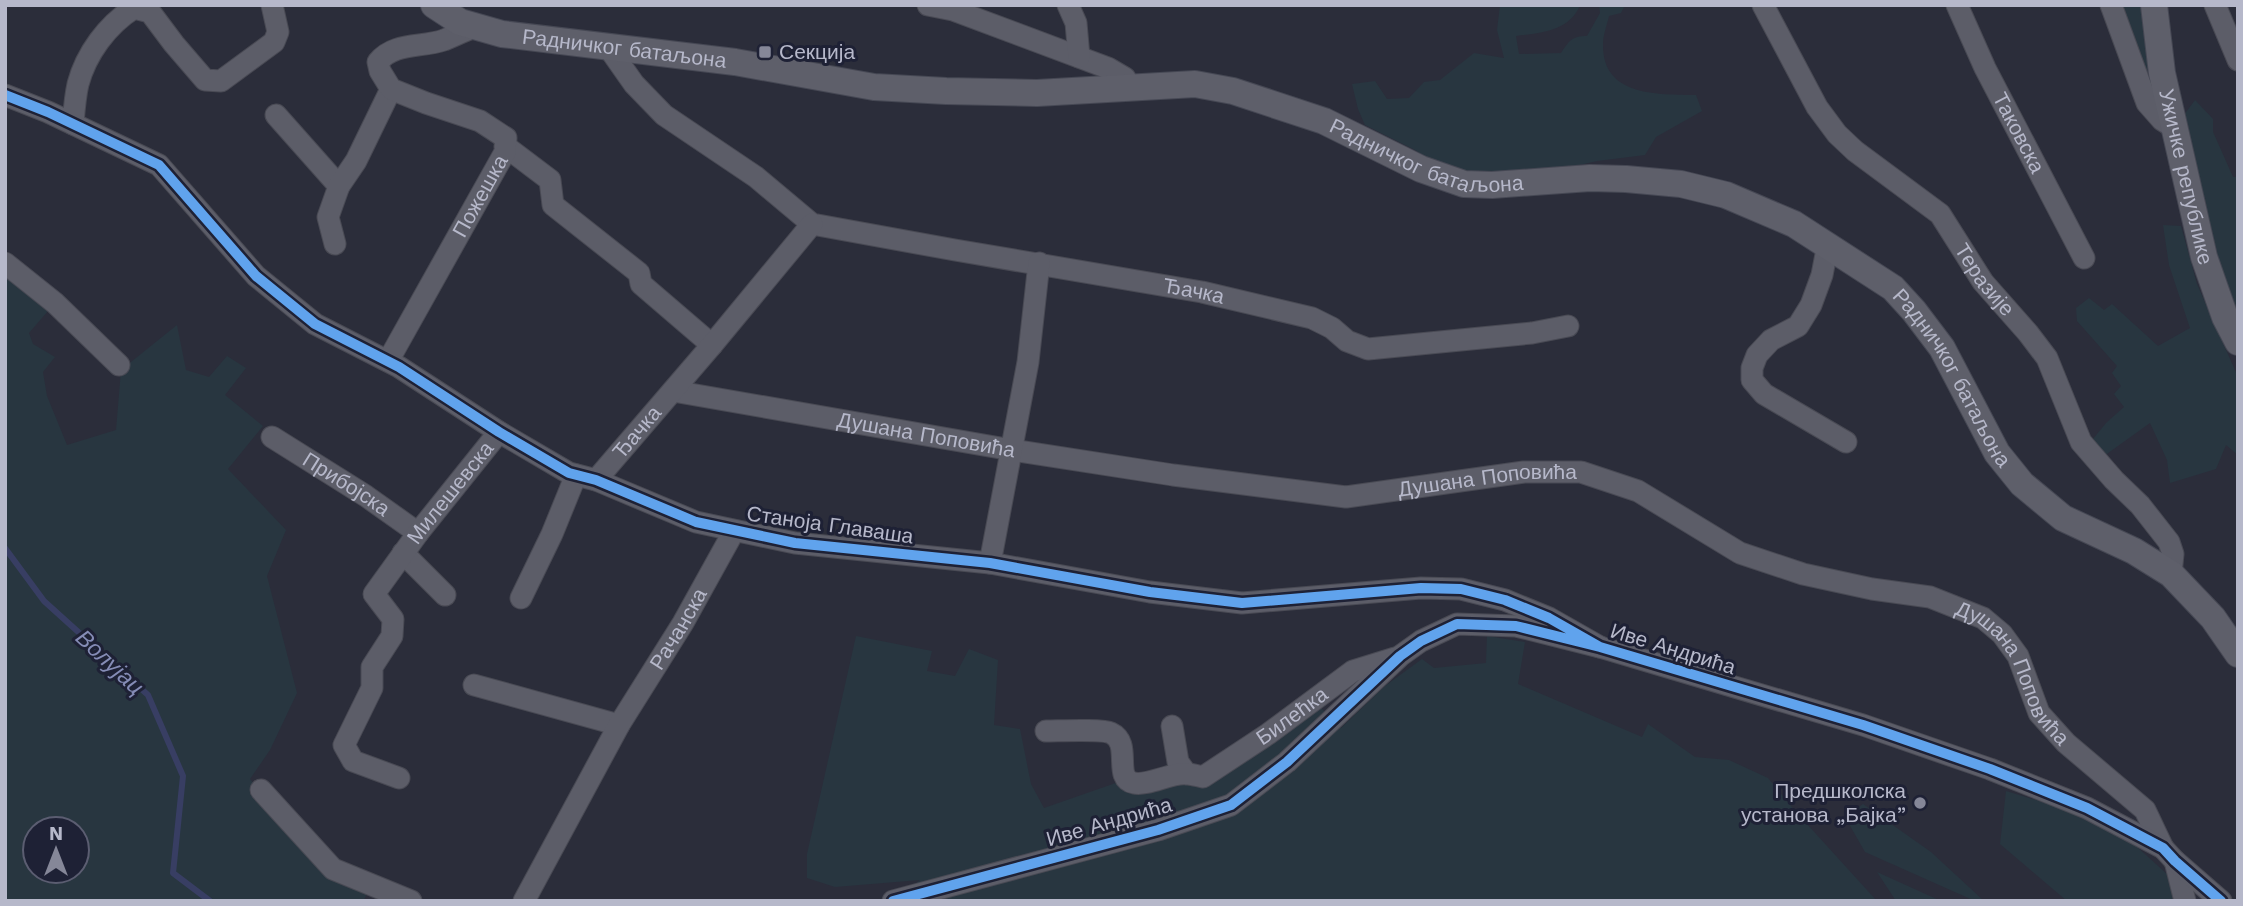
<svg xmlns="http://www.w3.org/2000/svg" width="2243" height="906" font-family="'Work Sans',sans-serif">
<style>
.green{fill:#283640;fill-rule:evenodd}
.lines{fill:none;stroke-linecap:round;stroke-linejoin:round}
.stream{stroke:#383e63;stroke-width:6}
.minor-casing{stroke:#494a54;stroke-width:23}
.major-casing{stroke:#464854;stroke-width:28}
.minor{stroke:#5c5d68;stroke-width:21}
.major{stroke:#5e5f6a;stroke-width:26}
.cycleway-casing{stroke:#1e2135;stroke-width:15}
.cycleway{stroke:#60a3ed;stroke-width:10}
.poi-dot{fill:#858798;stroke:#1e2135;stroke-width:2.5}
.labels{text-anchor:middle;stroke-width:6;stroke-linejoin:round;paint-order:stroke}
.street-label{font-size:21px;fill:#b6b8ca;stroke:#1e2135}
.poi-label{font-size:21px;fill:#b6b8ca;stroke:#1e2135;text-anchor:start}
.water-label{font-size:23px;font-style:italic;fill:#858cb6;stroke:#1e2135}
</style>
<rect width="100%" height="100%" fill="#2b2d3a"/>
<path class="green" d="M 1500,5 L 1580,5 C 1570,31 1540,33 1516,36 L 1519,54 L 1561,53 C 1569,41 1572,36 1587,36 L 1600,13 L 1599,5 L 1625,5 L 1621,13 L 1609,16 C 1607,25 1603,35 1603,44 C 1602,97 1658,94 1696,95 L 1702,111 L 1656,137 L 1645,155 L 1597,161 L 1553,171 L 1505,179 L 1434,164 L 1415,150 L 1365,125 L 1358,109 L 1352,84 L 1375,81 L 1387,99 L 1409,98 L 1424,82 L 1440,80 L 1474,53 L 1504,58 L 1497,30 Z
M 2122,5 L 2141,5 L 2151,83 Z
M 2195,100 L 2213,119 L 2213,132 L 2233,177 L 2238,177 L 2238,310 L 2222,277 L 2184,115 Z
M 2163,225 L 2181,226 L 2197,284 L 2238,377 L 2238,455 L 2226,445 L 2216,469 L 2170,483 L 2167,460 L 2150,423 L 2104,456 L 2093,439 L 2106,423 L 2124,407 L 2114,394 L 2121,386 L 2112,373 L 2117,366 L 2077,321 L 2076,308 L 2089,298 L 2104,310 L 2112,304 L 2158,346 L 2190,328 L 2169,265 Z
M 5,265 L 54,304 L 29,333 L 33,344 L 55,357 L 43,372 L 47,396 L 67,445 L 116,430 L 121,370 L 177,325 L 186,370 L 209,377 L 227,356 L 246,368 L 225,395 L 263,426 L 228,469 L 286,530 L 267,576 L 297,693 L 270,750 L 250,779 L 308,848 L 369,891 L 363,901 L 5,901 ZM 35,829 L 77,829 L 77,871 L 35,871 Z
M 856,636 L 932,651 L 927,671 L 955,676 L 969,649 L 998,660 L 994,725 L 1020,729 L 1031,784 L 1044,808 L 1176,762 L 1210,781 L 1319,706 L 1341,728 L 1385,686 L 1422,659 L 1434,668 L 1486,663 L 1487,636 L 1525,642 L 1518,684 L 1642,737 L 1648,724 L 1695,757 L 1729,760 L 1768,778 L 1796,812 L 1877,901 L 895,901 L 920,880 L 835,887 L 807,878 L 807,854 Z
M 2006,791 L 2082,814 L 2136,846 L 2168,875 L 2178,901 L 2067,901 L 2000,844 Z
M 1863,804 L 1931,852 L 1984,901 L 1975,901 L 1865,852 L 1845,817 Z
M 1877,872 L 1941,901 L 1896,901 Z"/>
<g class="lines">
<path class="stream" d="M 5,548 L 44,601 L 148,695 L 183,776 L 173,873 L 210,901"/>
<defs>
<g id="minor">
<path d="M 928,5 L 953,10 L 1108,68 L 1125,78 L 1130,88"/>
<path d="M 1068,5 L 1076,23 L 1079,57"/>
<path id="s1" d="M 1763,5 L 1817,107 L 1837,134 L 1855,151 L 1940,214 L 1983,282 L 2028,333 L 2047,358 L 2081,442 L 2114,480 L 2140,505 L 2169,542 L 2173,554 L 2171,574"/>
<path id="s2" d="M 1957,5 L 1985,68 L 2084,258"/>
<path d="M 2111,5 L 2147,103 L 2162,120 L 2173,127"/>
<path d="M 2215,5 L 2238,60"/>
<path id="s3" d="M 608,47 L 634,84 L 664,115 L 756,177 L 812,224 L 955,250 L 1202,292 L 1312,318 L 1332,328 L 1347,341 L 1368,349 L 1532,333 L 1568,326"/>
<path d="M 5,95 L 48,112 L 159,165 L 256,276 L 315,324 L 399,367 L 499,432 L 569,473 L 596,480 L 696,522 L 795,543 L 990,563 L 1150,592 L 1242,603 L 1421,588 L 1461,589 L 1505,600 L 1549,618 L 1600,647"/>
<path d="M 276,115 L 339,186"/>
<path d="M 73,124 C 74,111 75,97 78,84 C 86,54 107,25 134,8 L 150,12 L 174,44 L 205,80 L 221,81 L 274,42 L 278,32 L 272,5"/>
<path d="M 505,146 L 550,180 L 553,205 L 639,273 L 641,284 L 712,345"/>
<path d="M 335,244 L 328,217 L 339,186 L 356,161 L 391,89"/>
<path d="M 1828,244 L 1822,275 L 1811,305 L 1798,326 L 1771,340 L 1757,355 L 1752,368 L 1752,380 L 1764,394 L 1846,442"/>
<path d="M 5,263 L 55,303 L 119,365"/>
<path id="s4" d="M 388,361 L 505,152 L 506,138 L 480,121 L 426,103 L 391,89 L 380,71 L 378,62 C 394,42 421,48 444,40 C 454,36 464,31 475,27"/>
<path id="s5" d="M 673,391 L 1012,450 L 1173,475 L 1346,497 L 1524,472 L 1581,472 L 1638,491 L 1740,553 L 1803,574 L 1872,589 L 1930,597 L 1983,618 L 2002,634 L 2018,656 L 2039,713 L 2066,743 L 2145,810 L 2163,848"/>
<path id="s6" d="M 272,437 L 366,496 L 418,533"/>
<path id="s7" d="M 596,480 L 712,345 L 812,224"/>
<path d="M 403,553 L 445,595"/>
<path d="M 990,563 L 1028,362 L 1039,263"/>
<path d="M 521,598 L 552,534 L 576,475"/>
<path d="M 474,685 L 619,725"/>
<path d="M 1172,726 L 1178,762 L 1186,773"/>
<path id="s8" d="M 1046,731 C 1059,731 1102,729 1111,733 C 1133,743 1112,779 1134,783 C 1148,786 1172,772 1187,774 C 1192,774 1198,776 1203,777 L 1268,734 L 1353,671 L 1395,658"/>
<path id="s9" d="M 399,778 L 353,761 L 344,745 L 372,688 L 372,667 L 392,636 L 393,619 L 374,594 L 418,533 L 499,432"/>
<path d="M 261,790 L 333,869 L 411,901"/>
<path d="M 2175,861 L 2185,901"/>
<path id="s10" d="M 524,901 L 619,725 L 683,623 L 734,531"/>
<path d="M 893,901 L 1158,830 L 1231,805 L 1287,762 L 1400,656 L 1421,641 L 1457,624 L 1516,626 L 1600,647 L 1863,725 L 1990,769 L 2087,808 L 2163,848 L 2175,861 L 2221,901"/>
</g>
<g id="major">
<path id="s11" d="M 434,5 L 460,22 L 502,34 L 735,62 L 874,87 L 946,91 L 1037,93 L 1195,84 L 1233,91 L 1324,121 L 1421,169 L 1464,184 L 1492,185 L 1590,178 L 1626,179 L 1681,184 L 1726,195 L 1794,224 L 1893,288 L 1914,311 L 1942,348 L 1997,453 L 2022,484 L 2063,518 L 2134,551 L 2171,574 L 2213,618 L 2238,654"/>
<path id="s12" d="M 2154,5 L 2162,73 L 2204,257 L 2225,317 L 2238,342"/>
</g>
</defs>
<use href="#minor" class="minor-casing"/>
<use href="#major" class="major-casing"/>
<use href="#minor" class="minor"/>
<use href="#major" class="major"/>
<defs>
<path id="cycleway" d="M 5,95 L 48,112 L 159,165 L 256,276 L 315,324 L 399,367 L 499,432 L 569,473 L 596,480 L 696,522 L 795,543 L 990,563 L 1150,592 L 1242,603 L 1421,588 L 1461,589 L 1505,600 L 1549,618 L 1600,647
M 893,901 L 1158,830 L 1231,805 L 1287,762 L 1400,656 L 1421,641 L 1457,624 L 1516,626 L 1600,647 L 1863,725 L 1990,769 L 2087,808 L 2163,848 L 2175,861 L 2221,901"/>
</defs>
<use href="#cycleway" class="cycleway-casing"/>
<use href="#cycleway" class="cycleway"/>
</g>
<g class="poi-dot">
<rect x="758" y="45" width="14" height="14" rx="3.5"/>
<circle cx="1920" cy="803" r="7"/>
</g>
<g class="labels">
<g class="street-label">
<text dy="7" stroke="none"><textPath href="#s11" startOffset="198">Радничког батаљона</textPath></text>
<text dy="7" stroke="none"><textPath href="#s2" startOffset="142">Таковска</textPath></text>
<text dy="7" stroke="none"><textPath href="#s11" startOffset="1017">Радничког батаљона</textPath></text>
<text dy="7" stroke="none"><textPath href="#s12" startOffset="175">Ужичке републике</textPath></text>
<text dy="7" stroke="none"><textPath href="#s4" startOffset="189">Пожешка</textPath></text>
<text dy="7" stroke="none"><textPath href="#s1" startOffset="359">Теразије</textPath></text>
<text dy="7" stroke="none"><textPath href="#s3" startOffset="660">Ђачка</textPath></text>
<text dy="7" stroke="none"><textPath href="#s11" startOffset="1624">Радничког батаљона</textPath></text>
<text dy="7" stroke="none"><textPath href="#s7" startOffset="63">Ђачка</textPath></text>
<text dy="7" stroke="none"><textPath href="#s5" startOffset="257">Душана Поповића</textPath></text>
<text dy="7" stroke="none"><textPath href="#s5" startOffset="824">Душана Поповића</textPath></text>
<text dy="7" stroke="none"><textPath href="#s6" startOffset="88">Прибојска</textPath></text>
<text dy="7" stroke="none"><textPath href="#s9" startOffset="364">Милешевска</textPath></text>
<text transform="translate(830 525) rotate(8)" y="7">Станоја Главаша</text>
<text dy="7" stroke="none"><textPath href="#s10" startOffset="313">Рачанска</textPath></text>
<text transform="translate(1673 649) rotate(17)" y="7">Иве Андрића</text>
<text dy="7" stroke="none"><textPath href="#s5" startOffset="1412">Душана Поповића</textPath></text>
<text dy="7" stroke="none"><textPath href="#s8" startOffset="303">Билећка</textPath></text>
<text transform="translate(1109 822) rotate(-16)" y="7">Иве Андрића</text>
</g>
<g class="poi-label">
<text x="779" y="59">Секција</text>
<text x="1906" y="798" text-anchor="end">Предшколска<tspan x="1906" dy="24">установа „Бајка”</tspan></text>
</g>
<g class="water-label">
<text transform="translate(110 662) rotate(43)" y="8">Волујац</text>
</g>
</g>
<rect width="2243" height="906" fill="none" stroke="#b6b8ca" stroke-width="14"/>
<g transform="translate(56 850)"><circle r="33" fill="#1e2135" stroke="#5b5d71" stroke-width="2"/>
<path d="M0-5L12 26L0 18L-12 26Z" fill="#858798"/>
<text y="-10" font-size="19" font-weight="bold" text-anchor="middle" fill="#b6b8ca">N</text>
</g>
</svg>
